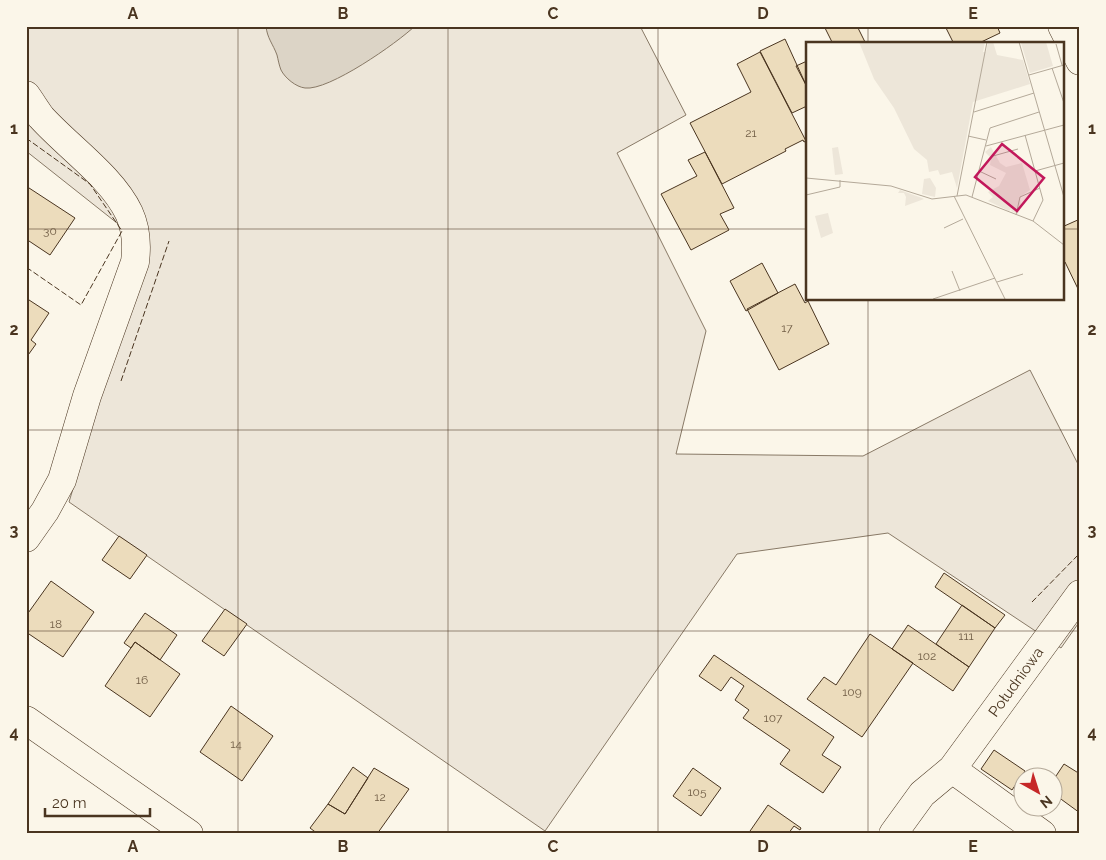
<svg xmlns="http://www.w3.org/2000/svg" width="1106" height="860" font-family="Raleway,sans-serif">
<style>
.green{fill:#ede6d9;stroke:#887966}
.water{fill:#dcd4c6;stroke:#887966}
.building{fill:#ecdcbc;stroke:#4a3520}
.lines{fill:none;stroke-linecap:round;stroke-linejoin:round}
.minor-casing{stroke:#4a3520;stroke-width:29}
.minor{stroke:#fbf6e9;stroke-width:28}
.fence{stroke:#4a3520;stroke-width:1;stroke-dasharray:6 2.5;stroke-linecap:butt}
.grid{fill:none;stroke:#4a3520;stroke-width:1;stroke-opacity:0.55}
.labels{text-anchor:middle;stroke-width:4;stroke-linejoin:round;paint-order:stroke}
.number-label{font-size:12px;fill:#725f47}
.street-label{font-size:15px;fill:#4a3520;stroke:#fbf6e9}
.inset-road{fill:none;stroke:#b4a999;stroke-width:1}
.view{fill:#c2185b;fill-opacity:0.15;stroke:#c2185b;stroke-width:2.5}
.inset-edge{fill:none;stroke:#4a3520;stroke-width:2.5}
.neatline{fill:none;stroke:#4a3520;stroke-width:2}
.grid-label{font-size:16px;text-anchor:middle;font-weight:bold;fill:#4a3520}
</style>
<rect width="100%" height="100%" fill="#fbf6e9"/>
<path class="green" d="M 26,26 L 640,26 L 686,115 L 617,153 L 706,331 L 676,454 L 863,456 L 1030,370 L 1080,468 L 1080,621 L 1061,648 L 888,533 L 737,554 L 545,831 L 69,502 L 146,246 L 26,151 Z"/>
<path class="water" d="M 266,26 L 415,26 C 397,43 329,91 305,88 C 296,87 285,78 281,70 C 279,65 278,59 277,55 C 273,44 267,38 266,26 Z"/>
<path class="building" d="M 824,26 L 857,26 L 866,44 L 833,44 Z
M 945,26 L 997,26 L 1000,33 L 977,44 L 954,44 Z
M 785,39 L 807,87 L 807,106 L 792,113 L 760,51 Z
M 760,52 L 806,141 L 804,142 L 803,140 L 785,149 L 786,151 L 722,184 L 690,123 L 751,92 L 737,64 Z
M 807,61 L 807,87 L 796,66 Z
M 705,152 L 734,208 L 720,214 L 729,230 L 691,250 L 661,194 L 697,176 L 688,160 Z
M 26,186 L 75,218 L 50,255 L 26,239 Z
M 1080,219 L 1080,293 L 1065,262 L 1062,263 L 1062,227 Z
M 762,263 L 778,293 L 746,311 L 730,281 Z
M 795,284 L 805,303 L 808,301 L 829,344 L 779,370 L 747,309 Z
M 26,298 L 49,313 L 31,340 L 36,344 L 26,358 Z
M 119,536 L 147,555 L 130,579 L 102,560 Z
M 944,573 L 1005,615 L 995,628 L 935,587 Z
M 51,581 L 94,612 L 63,657 L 26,632 L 26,616 Z
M 962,605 L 995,628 L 969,667 L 936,644 Z
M 225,609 L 247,624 L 224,656 L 202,641 Z
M 145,613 L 177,635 L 160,660 L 135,642 L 131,648 L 124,643 Z
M 908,625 L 969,667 L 953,691 L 892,649 Z
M 870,634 L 913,663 L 862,737 L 807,699 L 824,677 L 836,685 Z
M 135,642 L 180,674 L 150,717 L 105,686 Z
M 714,655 L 834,737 L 822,755 L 841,767 L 823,793 L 780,764 L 790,750 L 743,718 L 749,710 L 735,700 L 744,686 L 731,677 L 721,691 L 699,676 Z
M 231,706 L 273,736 L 242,781 L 200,752 Z
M 994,750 L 1025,771 L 1012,790 L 981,769 Z
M 1064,764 L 1080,774 L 1080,813 L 1054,794 L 1054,779 Z
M 353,767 L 368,778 L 345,814 L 328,804 Z
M 374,768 L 409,789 L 377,834 L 318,834 L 310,828 L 328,804 L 345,814 Z
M 693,768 L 721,788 L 701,816 L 673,796 Z
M 768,805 L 801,828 L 800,830 L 794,826 L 788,834 L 748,834 Z"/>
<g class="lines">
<defs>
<path id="minor" d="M 1062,26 L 1080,61
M 26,95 C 31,102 36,110 41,117 C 68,147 112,177 129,213 C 136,228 137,246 135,262 L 87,396 L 62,480 L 45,511 L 26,538
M 26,720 L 189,834
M 952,769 L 1042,834
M 893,834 L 922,794 L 952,769 L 1080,594"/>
</defs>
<use href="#minor" class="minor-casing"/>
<use href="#minor" class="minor"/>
<path class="fence" d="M 26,138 L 90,184 L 122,231 L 81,305 L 26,267
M 121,381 L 169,241
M 1032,602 L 1080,553"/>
</g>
<path class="grid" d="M 238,26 L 238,834M 448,26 L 448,834M 658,26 L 658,834M 868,26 L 868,44M 26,229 L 807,229M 1062,229 L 1080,229M 868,299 L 868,834M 26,430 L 1080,430M 26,631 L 1080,631"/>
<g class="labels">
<g class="number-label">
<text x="751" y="137">21</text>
<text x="50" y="235">30</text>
<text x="787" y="332">17</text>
<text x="56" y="628">18</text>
<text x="966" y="640">111</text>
<text x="927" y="660">102</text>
<text x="142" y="684">16</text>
<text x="852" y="696">109</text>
<text x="773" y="722">107</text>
<text x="236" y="748">14</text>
<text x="697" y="796">105</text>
<text x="380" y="801">12</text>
</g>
<g class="street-label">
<text transform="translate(1016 682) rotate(-54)" y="5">Południowa</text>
</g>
</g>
<g transform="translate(806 42)">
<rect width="258" height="258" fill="#fbf6e9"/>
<path d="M 53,0 L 179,0 L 177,10 L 180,10 L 182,0 L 187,0 L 191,13 L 217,18 L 224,42 L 167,60 L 151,146 L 146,130 L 134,133 L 132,128 L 123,130 L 121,118 L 108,107 L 88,66 L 68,37 ZM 240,0 L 247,24 L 224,31 L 215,1 ZM 32,105 L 37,132 L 29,133 L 26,106 ZM 185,105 L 194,121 L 200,125 L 216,121 L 224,148 L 214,155 L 215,164 L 212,172 L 205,169 L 206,166 L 203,169 L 182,159 L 187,155 L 182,150 L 193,144 L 200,131 L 184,123 L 185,116 L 179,110 ZM 124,136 L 130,146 L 129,155 L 116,152 L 118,137 ZM 94,148 L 116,156 L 118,157 L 99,164 L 100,155 L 98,151 L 92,151 ZM 22,171 L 27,191 L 15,196 L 9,174 Z" fill="#ede6d9"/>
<path class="inset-road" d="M 213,0 L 258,155M 250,2 L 256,23M 246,26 L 258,61M 223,33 L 258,23M 168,70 L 228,51M 219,93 L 237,158 L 227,179M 162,94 L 180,98M 180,104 L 258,83M 187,114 L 212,107M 173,129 L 190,137M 229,129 L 258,121M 0,136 L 85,144 L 126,157 L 160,153 L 227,179 L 258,203M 0,153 L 34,145 L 34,138M 148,154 L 199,257M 151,154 L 181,0M 166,155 L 184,86 L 233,70M 210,173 L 214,155 L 234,146M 138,186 L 157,177M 146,229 L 154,249M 191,240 L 217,232M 127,257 L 189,236"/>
<path class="view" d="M 196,102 L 238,136 L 211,169 L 169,135 Z"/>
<rect width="258" height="258" class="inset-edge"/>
</g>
<rect width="1106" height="860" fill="none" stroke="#fbf6e9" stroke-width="55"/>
<g transform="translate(1038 792) rotate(141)"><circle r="24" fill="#fbf6e9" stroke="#b4a999"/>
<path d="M0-4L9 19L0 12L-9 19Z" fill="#c62828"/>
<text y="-8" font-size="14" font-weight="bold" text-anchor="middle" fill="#4a3520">N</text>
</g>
<path d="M45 808v8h105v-8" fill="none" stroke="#4a3520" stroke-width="2.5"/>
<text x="52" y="808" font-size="15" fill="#4a3520" stroke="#fbf6e9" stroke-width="4" paint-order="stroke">20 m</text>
<rect x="28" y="28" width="1050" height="804" class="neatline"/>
<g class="grid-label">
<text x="133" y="19">A</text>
<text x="343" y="19">B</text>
<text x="553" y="19">C</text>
<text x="763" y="19">D</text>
<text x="973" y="19">E</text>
<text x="14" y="134">1</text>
<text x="1092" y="134">1</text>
<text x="14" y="335">2</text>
<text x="1092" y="335">2</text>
<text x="14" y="536">3</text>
<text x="1092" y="536">3</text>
<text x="14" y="738">4</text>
<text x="1092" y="738">4</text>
<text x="133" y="852">A</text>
<text x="343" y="852">B</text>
<text x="553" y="852">C</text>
<text x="763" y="852">D</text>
<text x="973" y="852">E</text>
</g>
</svg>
